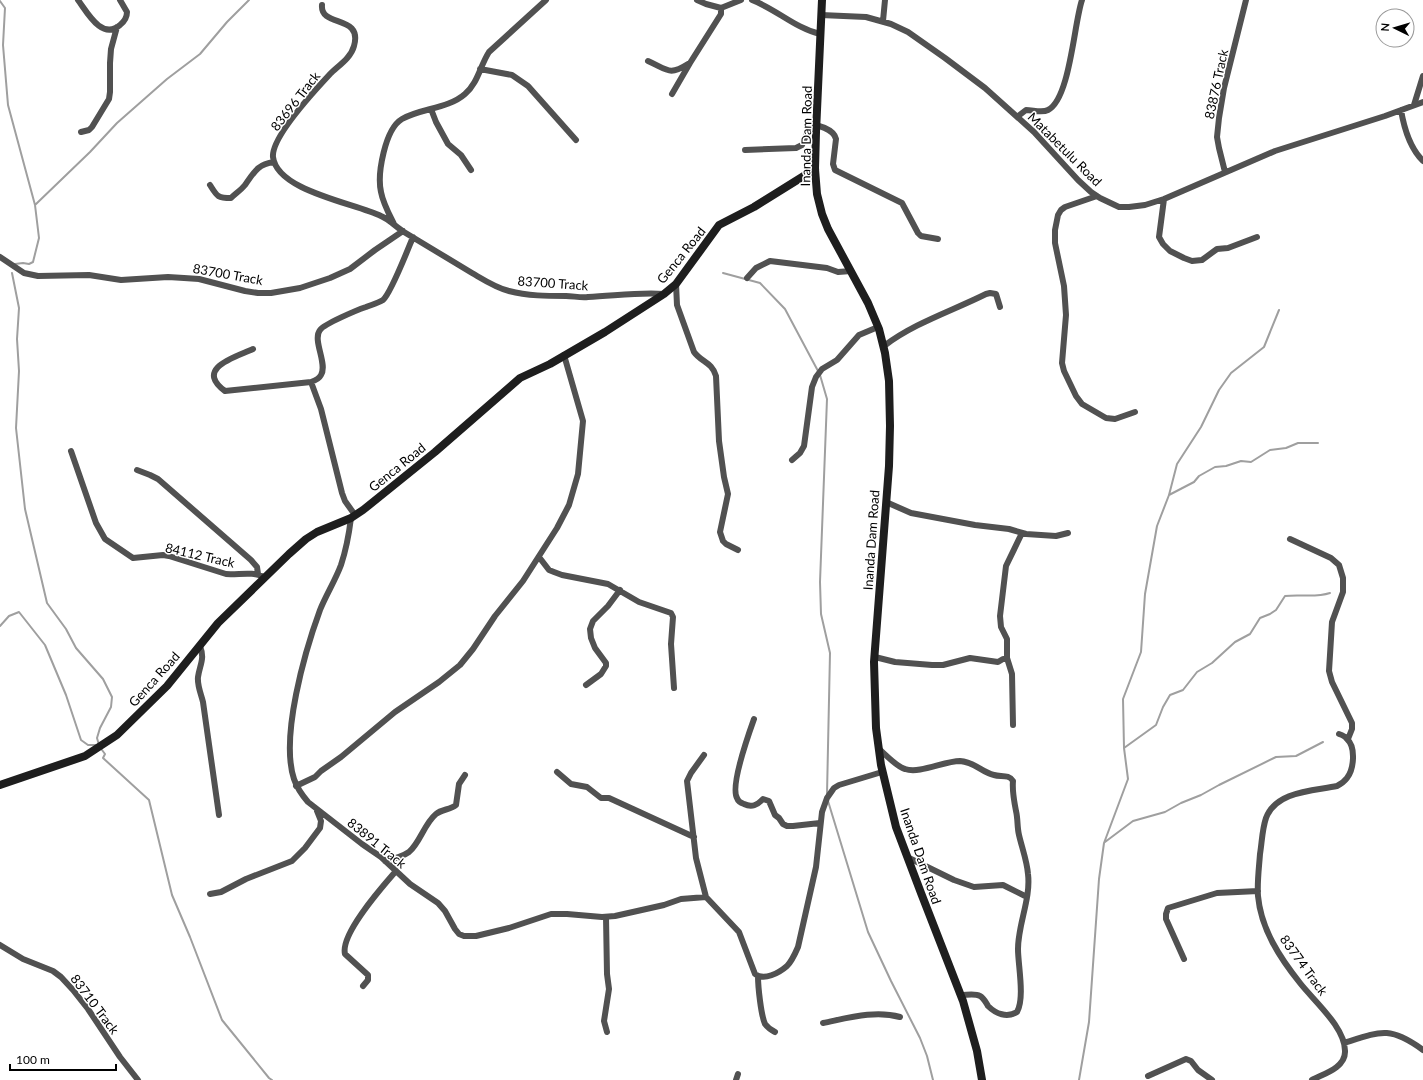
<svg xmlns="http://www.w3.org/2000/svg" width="1423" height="1080" font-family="Lato,sans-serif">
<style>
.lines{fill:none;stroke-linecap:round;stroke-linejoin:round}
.stream{stroke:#9f9f9f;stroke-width:2}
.street{stroke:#515151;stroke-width:6}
.secondary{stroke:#1e1e1e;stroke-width:8}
.labels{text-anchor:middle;stroke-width:3;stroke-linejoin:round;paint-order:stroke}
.street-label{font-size:13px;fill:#000;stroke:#fff}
</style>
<rect width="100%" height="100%" fill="#fff"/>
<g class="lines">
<path class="stream" d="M 0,1 L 5,8 L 3,45 L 8,105 L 35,205 L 39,238 L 33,262 L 29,264 L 23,263 L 15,264
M 35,205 L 90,152 L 117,123 L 167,79 L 200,54 L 227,22 L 249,0
M 723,273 L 760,283 L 785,309 L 818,371
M 820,375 L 827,399 L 820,582 L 821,614 L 830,653 L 827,794
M 1169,495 L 1194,482 L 1199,476 L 1215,467 L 1226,466 L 1241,461 L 1251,462 L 1270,450 L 1286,448 L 1298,443 L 1318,443
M 0,626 L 9,616 L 19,612 L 45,645 L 66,695 L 81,740 L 88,745 L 99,745 L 97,738 L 100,728 L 111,707 L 112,697 L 103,679 L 76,648 L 66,629 L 47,603 L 25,509 L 16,428 L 19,371 L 17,339 L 19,308 L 12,273
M 1124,748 L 1156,725 L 1163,707 L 1170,695 L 1183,690 L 1197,672 L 1212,663 L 1235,642 L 1250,634 L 1260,618 L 1270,614 L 1276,610 L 1285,596 C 1301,594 1315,598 1330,593
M 102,750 L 105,754 L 103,758 L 149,800 L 172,895 L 190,937 L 222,1020 L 269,1078 L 272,1080
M 828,801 L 868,932 L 891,981 L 920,1038 L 927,1056 L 933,1080
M 1105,842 L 1133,821 L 1165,812 L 1181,803 L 1201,795 L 1219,785 L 1276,757 L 1296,756 L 1323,742
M 1079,1080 L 1089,1022 L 1099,879 L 1104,843 L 1128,779 L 1124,748 L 1123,699 L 1141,652 L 1145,594 L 1157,526 L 1169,495 L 1177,464 L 1201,427 L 1219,390 L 1231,373 L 1264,347 L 1279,310"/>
<path class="street" d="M 78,0 C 87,12 102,41 120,25 C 125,21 127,17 127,12 L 120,0
M 697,0 L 706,4 L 721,8 L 741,0
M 752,0 C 776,9 795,28 820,34
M 322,5 C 320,28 363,14 354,46 C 351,58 338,66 330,74 C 316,89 271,137 273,157 C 277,191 354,203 381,216 C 390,220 396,227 404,232 C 427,246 449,259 472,273 C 484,280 496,288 509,291 C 528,296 547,296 566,296 C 573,296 581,298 588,297 C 614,296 639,292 664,294
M 821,15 L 866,17 L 891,24 L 908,32 L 945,58 L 985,88 L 1034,132 L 1078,180 L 1091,192 L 1100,198 L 1119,207 L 1129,207 L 1145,205 L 1164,199 L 1275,151 L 1385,116 L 1423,102
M 883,21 L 885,0
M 648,61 C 668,70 669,76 688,64
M 480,69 L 512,75 L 528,86 L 576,140
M 672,94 L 690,63 L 721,14 L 721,8
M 1414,105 L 1423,76
M 431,109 L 436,122 L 448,144 L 461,155 L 471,170
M 1401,110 C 1404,128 1410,148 1423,161
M 1017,117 L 1026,110 C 1033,110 1042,113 1048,110 C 1070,99 1074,23 1082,0
M 81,132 L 89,130 L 92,127 L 109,99 L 110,92 L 110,63 L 111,49 L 117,27
M 745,150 L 796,148 L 802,145 C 805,140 806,132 810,128 C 816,122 834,130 836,139 L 833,164 L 835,170 L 902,203 L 918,233 L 921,236 L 938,239
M 1225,172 L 1219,148 L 1217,137 L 1219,118 L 1224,88 L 1246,0
M 210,185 C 217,196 217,198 231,198 C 235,194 241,190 245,185 C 254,172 258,164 274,162
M 1097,196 L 1065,207 L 1061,210 L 1058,215 L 1055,230 L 1055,243 L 1064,286 L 1066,315 L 1062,363 L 1064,371 L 1076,396 L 1082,404 L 1106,418 L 1115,419 L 1135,412
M 1164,199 L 1159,237 L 1163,244 L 1170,251 L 1184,258 L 1192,261 L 1202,260 L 1217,249 L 1228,248 L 1257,237
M 394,224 C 389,214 383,203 381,192 C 377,174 385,129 402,119 C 421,108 448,109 465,94 C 478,83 480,66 489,52 L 546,0
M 0,257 L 24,273 L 38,276 L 89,275 L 121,280 L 168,277 L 184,278 L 199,279 L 245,291 L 258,293 L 271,293 L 300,288 L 330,278 L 350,269 L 375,250 L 403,231
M 747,278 L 756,268 L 770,261 L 827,268 L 838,272 L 851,271
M 676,284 L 677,305 L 694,352 C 701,362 712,362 716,376 L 719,441 L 724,477 L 728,494 L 720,532 L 723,541 L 726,544 L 738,550
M 884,346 C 914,323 952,311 986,294 L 990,293 L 996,294 L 1000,307
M 253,349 C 236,357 194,368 225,391 L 311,382 C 314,381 319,379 321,375 C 328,364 312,340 320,330 C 324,324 357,310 366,307 C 371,305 378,303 383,300 C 391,293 408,249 413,237
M 311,382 L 321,409 L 342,493 L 345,501 L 355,515
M 71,451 L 96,523 L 105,539 L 133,558 L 163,555 L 169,556 L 226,574 C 239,575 252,571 264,577
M 792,460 L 800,453 L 804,446 L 812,387 L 816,377 L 822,369 L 837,360 L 859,335 L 878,327
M 137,470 L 150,475 L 158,479 L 251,560 L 257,567 L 258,574
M 886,502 L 911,513 L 975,525 L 1009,529 L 1026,534 L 1056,536 L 1068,533
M 351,518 C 349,534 346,550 341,565 C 335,581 326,595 320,610 C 305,651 280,737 294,779 C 297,788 302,795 308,802 L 362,844 L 381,857 L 410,884 L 438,903 L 445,911 L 455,929 L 459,934 L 464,936 L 476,936 L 509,928 L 551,914 L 567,914 L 602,917 L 615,916 L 664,905 L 681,899 L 706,897
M 1290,539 L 1331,558 L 1339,565 L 1343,578 L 1343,592 L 1332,622 L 1329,671 L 1332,682 L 1352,723 L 1352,729 L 1348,739
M 539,557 L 549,570 L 554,572 L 562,575 L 608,584 L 639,602 L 671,613 L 673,617 L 671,644 L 674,688
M 200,646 C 205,659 200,664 198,677 C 197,685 201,694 203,702 L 219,815
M 875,657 L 895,662 L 932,665 L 943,665 L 970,658 L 998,662 L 1003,659 L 1007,659
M 586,685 L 601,674 L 606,666 L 606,663 L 595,648 L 591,638 L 590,629 L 593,621 L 608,606 L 620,590
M 754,719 C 749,733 730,786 737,798 C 738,801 741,803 744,804 C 752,808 757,805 763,799 L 769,801 L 775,815 L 779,818 L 783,824 L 787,826 L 793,826 L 820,823
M 1013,725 L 1012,674 L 1007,658 L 1007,639 L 1001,627 L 1000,616 L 1006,566 L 1022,533
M 879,749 C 886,755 897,767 905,769 C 920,774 944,761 960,761 C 975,762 981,772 994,775 C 1001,777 1009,774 1013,781 C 1012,791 1014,801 1016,811 C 1018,819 1017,827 1019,835 C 1022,848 1027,861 1028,874 C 1031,899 1018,924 1018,949 C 1018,965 1025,998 1017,1012 C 1007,1018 996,1014 988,1006 C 986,1003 984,998 980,996 C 975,993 967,995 961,995
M 704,755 L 691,773 L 687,781 L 696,858 L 706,897 L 739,932 L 755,974 C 764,981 779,973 787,966 C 792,961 795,954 798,947 L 816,867 L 822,812 L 827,798 L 834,788 L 839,785 L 882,772
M 557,772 L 571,784 L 587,787 L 601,798 L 609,798 L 694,837
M 296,786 L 315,777 L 321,771 L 341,757 L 395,712 L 439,682 L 460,665 L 473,649 L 495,616 L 523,581 L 557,528 L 569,505 L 578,474 L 583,421 L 564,355
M 907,857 L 954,880 L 974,887 L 1003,885 L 1027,897
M 385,861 C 393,859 402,857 409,852 C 420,843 424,824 436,814 C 442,809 450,810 456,805 L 459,784 L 465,775
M 210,894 L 221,892 L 246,879 L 292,861 L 305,848 L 320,828 L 321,821 L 317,811
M 606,917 L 607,974 L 609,989 L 604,1021 L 607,1032
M 0,945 L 23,959 L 53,971 L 61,977 L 73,990 L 88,1009 L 120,1057 L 138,1080
M 1184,959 L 1166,919 L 1166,914 L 1168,908 L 1217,893 L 1258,891
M 758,976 C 758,987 761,1015 765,1024 C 768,1028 771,1030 775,1032
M 363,986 L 368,980 L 368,975 L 345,954 C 340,934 383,886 396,871
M 823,1023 C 848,1018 875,1010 900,1017
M 1344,1043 C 1381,1031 1390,1026 1423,1050
M 1148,1076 L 1186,1059 L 1191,1061 L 1198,1070 L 1212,1080
M 736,1080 L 738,1074
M 1312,1080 C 1323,1074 1345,1068 1345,1052 C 1346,1028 1314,1001 1300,983 C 1280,958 1261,929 1258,896 C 1257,882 1259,868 1260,854 C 1262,842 1262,830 1266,818 C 1276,791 1313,791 1337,786 C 1341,784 1344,782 1347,778 C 1354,769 1356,747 1347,739 C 1345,736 1342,735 1339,734"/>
<path class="secondary" d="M 822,0 L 816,132 L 815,169 L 817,194 L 822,214 L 828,229 L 868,303 L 879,329 L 885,353 L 889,381 L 890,426 L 889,466 L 874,662 L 876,728 L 881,765 L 896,827 L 921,893 L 963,1001 L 977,1051 L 982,1080
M 0,785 L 85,756 L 117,735 L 167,686 L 218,623 L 289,554 L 306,539 L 317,532 L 351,518 L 363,510 L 435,452 L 520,378 L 550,364 L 605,332 L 664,294 L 676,284 L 719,225 L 754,207 L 815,169"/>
</g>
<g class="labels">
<g class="street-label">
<text transform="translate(1216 84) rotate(-78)" y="5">83876 Track</text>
<text transform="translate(295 101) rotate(-52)" y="5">83696 Track</text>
<text transform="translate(806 136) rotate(-89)" y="5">Inanda Dam Road</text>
<text transform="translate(1065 149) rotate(45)" y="5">Matabetulu Road</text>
<text transform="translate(681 255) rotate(-51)" y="5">Genca Road</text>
<text transform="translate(228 274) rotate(10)" y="5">83700 Track</text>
<text transform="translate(553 283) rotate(4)" y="5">83700 Track</text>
<text transform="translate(397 467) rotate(-39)" y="5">Genca Road</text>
<text transform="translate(871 540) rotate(-86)" y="5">Inanda Dam Road</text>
<text transform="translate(200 555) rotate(13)" y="5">84112 Track</text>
<text transform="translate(154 679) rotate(-48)" y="5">Genca Road</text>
<text transform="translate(377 843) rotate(39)" y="5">83891 Track</text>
<text transform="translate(921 856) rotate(71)" y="5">Inanda Dam Road</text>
<text transform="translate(1304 965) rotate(54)" y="5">83774 Track</text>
<text transform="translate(95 1004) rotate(53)" y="5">83710 Track</text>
</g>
</g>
<g transform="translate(1395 28) rotate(275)"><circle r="19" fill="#ffffff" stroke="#999999"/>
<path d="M0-3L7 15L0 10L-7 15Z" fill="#000000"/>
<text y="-6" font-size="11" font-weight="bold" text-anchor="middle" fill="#000000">N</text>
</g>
<path d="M10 1064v6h106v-6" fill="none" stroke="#000000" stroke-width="2"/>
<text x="16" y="1064" font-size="12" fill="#000000" stroke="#ffffff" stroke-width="3" paint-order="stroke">100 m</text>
</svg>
